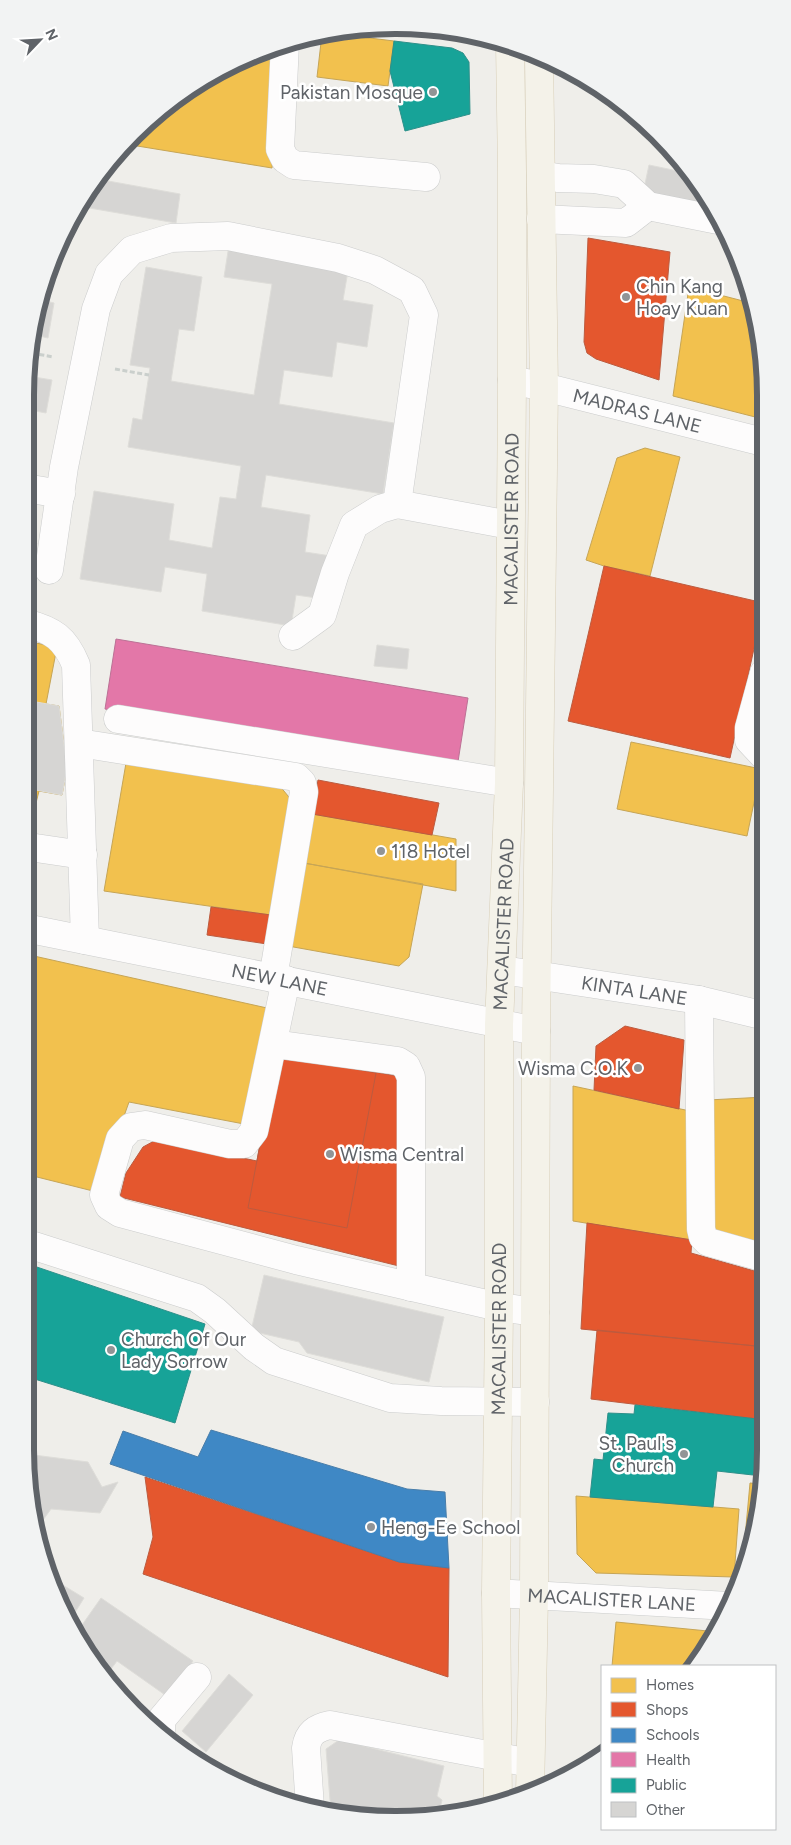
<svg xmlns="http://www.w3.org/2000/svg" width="791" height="1845" font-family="Figtree,sans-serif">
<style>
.homes{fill:#f2c14e;stroke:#c6a556}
.shops{fill:#e4572e;stroke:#bc5b3f}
.schools{fill:#3f88c5;stroke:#497da9}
.health{fill:#e377a8;stroke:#bb7195}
.public{fill:#17a398;stroke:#2d908a}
.building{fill:#d6d5d3;stroke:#deddd9}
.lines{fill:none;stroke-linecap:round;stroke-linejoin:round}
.minor-casing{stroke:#cbcccc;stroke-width:29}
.major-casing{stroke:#d7ceb8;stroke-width:29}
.path{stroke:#cacfcc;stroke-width:3;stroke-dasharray:5 2.5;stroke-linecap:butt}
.minor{stroke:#fdfcfc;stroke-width:28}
.major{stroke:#f4f2e9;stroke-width:28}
.poi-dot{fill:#919496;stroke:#fff;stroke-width:2}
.labels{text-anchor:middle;stroke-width:5;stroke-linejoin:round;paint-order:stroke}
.poi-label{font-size:19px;fill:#5f6368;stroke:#fff;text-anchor:start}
.street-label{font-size:19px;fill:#5f6368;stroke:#fff}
.rim{fill:none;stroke:#5f6368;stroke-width:6}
</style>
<rect width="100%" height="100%" fill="#efeeea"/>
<path class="homes" d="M 329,33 L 394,41 L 388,86 L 317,77 L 322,34 Z
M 251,56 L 278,59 L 272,168 L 125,144 L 170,101 L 232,63 Z
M 689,287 L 751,303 L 763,347 L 763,419 L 673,396 Z
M 645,448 L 680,457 L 650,576 L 604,566 L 586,560 L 617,458 Z
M 25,641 L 57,647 L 46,704 L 59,706 L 67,768 L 62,795 L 39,791 L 36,803 L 25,802 Z
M 631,742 L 761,769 L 747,836 L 617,809 Z
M 126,763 L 279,785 L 293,802 L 271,915 L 104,891 Z
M 312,814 L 456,839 L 456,891 L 304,863 Z
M 304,863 L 423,884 L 409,957 L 399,966 L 288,946 Z
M 25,954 L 267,1008 L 244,1124 L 129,1102 L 97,1192 L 25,1174 Z
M 573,1086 L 690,1111 L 692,1240 L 573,1221 Z
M 765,1097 L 765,1248 L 711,1235 L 708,1100 Z
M 750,1483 L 760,1484 L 746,1569 L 741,1581 Z
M 576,1496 L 739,1509 L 734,1577 L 596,1573 L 577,1554 Z
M 616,1622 L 718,1632 L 694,1666 L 612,1666 Z"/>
<path class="shops" d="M 588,238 L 670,252 L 659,380 L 596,359 L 587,353 L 584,342 Z
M 604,566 L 764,603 L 730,758 L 568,721 Z
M 318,780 L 439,803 L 432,835 L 312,814 Z
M 211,907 L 271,915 L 267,944 L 207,935 Z
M 625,1026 L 684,1040 L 679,1109 L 594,1090 L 596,1046 Z
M 277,1054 L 402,1077 L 403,1267 L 120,1197 L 126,1173 L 143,1147 L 156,1140 L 257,1161 Z
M 277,1054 L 376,1073 L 347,1228 L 248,1208 Z
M 587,1223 L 692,1240 L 691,1253 L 765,1274 L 766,1347 L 581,1329 Z
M 597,1330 L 766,1347 L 766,1420 L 591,1399 Z
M 145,1477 L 399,1562 L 449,1568 L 448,1677 L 143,1574 L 153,1537 Z"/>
<path class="schools" d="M 211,1430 L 407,1489 L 445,1492 L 449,1568 L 399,1562 L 110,1464 L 123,1431 L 198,1457 Z"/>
<path class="health" d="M 116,639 L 468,698 L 457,768 L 105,709 Z"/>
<path class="public" d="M 394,41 L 452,48 L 463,53 L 469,62 L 470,114 L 405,131 L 390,71 Z
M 25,1263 L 205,1324 L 175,1423 L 25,1376 Z
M 635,1405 L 766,1420 L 766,1450 L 762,1476 L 717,1471 L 713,1507 L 590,1497 L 594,1459 L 603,1460 L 608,1413 L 634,1414 Z"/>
<path class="building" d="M 649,165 L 692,174 L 714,213 L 642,198 Z
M 97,179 L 180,194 L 176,223 L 78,206 Z
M 229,245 L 349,265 L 343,300 L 373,305 L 367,347 L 337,342 L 332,377 L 284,370 L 279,404 L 394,423 L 383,494 L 266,475 L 261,507 L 310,515 L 305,552 L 331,556 L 324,599 L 296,595 L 291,626 L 202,611 L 207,574 L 165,567 L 161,592 L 80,579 L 94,491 L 174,504 L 169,540 L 212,548 L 220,497 L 236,499 L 241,466 L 128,447 L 133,418 L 142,420 L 150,368 L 130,365 L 146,267 L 202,277 L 194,331 L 179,329 L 171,381 L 254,395 L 272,284 L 224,277 Z
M 41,300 L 54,303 L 48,338 L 35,335 Z
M 28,376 L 52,380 L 46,413 L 25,409 L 25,395 Z
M 25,541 L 37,543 L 30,583 L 25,583 Z
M 377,645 L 409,649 L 407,669 L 374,666 Z
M 25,700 L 59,706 L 67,768 L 62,795 L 25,788 Z
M 25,802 L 36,803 L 27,855 L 25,854 Z
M 264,1275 L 444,1317 L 429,1382 L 307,1353 L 299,1342 L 251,1331 Z
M 26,1454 L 88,1462 L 102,1487 L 118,1482 L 100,1513 L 51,1509 L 38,1527 Z
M 48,1576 L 84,1598 L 69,1622 Z
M 101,1598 L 193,1661 L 168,1697 L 117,1661 L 105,1677 L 75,1635 Z
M 229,1674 L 253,1695 L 206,1752 L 182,1731 Z
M 339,1740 L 444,1766 L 437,1796 L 442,1800 L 438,1817 L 331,1813 L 326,1749 Z"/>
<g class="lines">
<defs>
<g id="minor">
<path d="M 285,43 L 280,149 L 285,159 L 294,165 L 426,177"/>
<path d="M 541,175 L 558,178 L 594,179 L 624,184 L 648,206 L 718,220"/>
<path d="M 541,219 L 626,223 L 648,206"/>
<path id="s1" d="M 512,380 L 544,387 L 763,442"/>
<path d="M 25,488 L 61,494"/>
<path d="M 49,570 L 64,467 L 96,309 L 109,274 L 132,250 L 171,238 L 228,236 L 338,258 L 375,270 L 412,290 L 424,315 L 397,504 L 510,525"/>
<path d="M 25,623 C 53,630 65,638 76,665 L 85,940"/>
<path d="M 293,636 L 322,615 L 335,573 L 354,525 L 380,509 L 397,504"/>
<path d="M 764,673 L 749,728 L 749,740 L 764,756"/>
<path d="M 118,719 L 509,783"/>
<path d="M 79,743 L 296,777 L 302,783 L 304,792 L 273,978"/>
<path d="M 29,847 L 83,855"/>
<path id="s2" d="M 25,928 L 536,1031"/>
<path id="s3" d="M 502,970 L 699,1000 L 765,1016"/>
<path d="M 286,980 L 254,1131 L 244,1144 L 230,1144 L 145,1125 L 131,1127 L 120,1139 L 104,1195 L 109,1206 L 120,1213 L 296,1260 L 499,1307 L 535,1312"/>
<path d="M 699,1000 L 701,1229 L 703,1237 L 708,1242 L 765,1258"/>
<path d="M 274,1044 L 398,1061 L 406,1066 L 411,1077 L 411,1287"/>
<path d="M 25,1243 L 197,1298 L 215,1311 L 254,1347 L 274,1361 L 390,1398 L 441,1401 L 535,1402"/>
<path id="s4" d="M 496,1593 L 729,1606"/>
<path d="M 161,1730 L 161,1720 L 197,1677"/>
<path d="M 310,1808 L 306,1748 C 308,1733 316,1728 330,1725 L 530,1763"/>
</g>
<g id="major">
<path d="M 530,1794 L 534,1596 L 536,1031 L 544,387 L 539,58"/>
<path id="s5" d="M 498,1804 L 496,1593 L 499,1307 L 499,1025 L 509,783 L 512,380 L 512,172 L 510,44"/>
</g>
</defs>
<use href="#minor" class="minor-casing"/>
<use href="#major" class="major-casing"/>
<path class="path" d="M 32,353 L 53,357
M 115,369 L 149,375"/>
<use href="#minor" class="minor"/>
<use href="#major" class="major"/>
</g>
<g class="poi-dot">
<circle cx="433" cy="92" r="5"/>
<circle cx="626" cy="297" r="5"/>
<circle cx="381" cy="851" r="5"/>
<circle cx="638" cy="1068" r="5"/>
<circle cx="330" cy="1154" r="5"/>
<circle cx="111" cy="1350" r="5"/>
<circle cx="684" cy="1454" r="5"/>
<circle cx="371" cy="1527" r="5"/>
</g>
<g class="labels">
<g class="poi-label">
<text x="423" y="99" text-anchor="end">Pakistan Mosque</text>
<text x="636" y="293">Chin Kang<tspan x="636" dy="22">Hoay Kuan</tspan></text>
<text x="391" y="858">118 Hotel</text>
<text x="628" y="1075" text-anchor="end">Wisma C.O.K</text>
<text x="340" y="1161">Wisma Central</text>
<text x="121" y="1346">Church Of Our<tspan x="121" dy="22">Lady Sorrow</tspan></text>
<text x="674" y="1450" text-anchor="end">St. Paul's<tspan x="674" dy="22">Church</tspan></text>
<text x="381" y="1534">Heng-Ee School</text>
</g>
<g class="street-label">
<text dy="7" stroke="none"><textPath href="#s1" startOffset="129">MADRAS LANE</textPath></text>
<text dy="7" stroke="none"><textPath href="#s5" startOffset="1285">MACALISTER ROAD</textPath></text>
<text dy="7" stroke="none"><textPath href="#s5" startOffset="880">MACALISTER ROAD</textPath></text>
<text dy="7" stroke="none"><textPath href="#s2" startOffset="260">NEW LANE</textPath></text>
<text dy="7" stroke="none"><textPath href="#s3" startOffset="134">KINTA LANE</textPath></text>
<text dy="7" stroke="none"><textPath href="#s5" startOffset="475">MACALISTER ROAD</textPath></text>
<text dy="7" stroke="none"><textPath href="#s4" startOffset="116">MACALISTER LANE</textPath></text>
</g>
</g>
<path d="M0 0H791V1845H0ZM395 34H396A361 361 0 0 1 757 395V1450A361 361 0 0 1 396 1811H395A361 361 0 0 1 34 1450V395A361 361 0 0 1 395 34Z" fill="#f2f3f3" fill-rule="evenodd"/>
<path class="rim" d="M395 34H396A361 361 0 0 1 757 395V1450A361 361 0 0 1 396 1811H395A361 361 0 0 1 34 1450V395A361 361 0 0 1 395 34Z"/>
<rect x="601" y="1665" width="175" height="165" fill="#ffffff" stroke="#bfc1c3"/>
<rect x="611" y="1678" width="25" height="15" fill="#f2c14e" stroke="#bfc1c3"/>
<text x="646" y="1690" font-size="15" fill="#5f6368">Homes</text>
<rect x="611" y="1702" width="25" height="15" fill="#e4572e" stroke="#bfc1c3"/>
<text x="646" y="1715" font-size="15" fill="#5f6368">Shops</text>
<rect x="611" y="1728" width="25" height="15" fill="#3f88c5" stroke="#bfc1c3"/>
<text x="646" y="1740" font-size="15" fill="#5f6368">Schools</text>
<rect x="611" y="1752" width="25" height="15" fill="#e377a8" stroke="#bfc1c3"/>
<text x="646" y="1765" font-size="15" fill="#5f6368">Health</text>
<rect x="611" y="1778" width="25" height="15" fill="#17a398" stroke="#bfc1c3"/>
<text x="646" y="1790" font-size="15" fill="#5f6368">Public</text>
<rect x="611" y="1802" width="25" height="15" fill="#d6d5d3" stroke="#bfc1c3"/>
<text x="646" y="1815" font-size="15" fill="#5f6368">Other</text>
<g transform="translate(40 40) rotate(65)" stroke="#ffffff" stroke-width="4" paint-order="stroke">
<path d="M0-4L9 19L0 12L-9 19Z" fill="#5f6368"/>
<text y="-8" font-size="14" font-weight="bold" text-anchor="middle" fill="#5f6368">N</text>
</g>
</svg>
